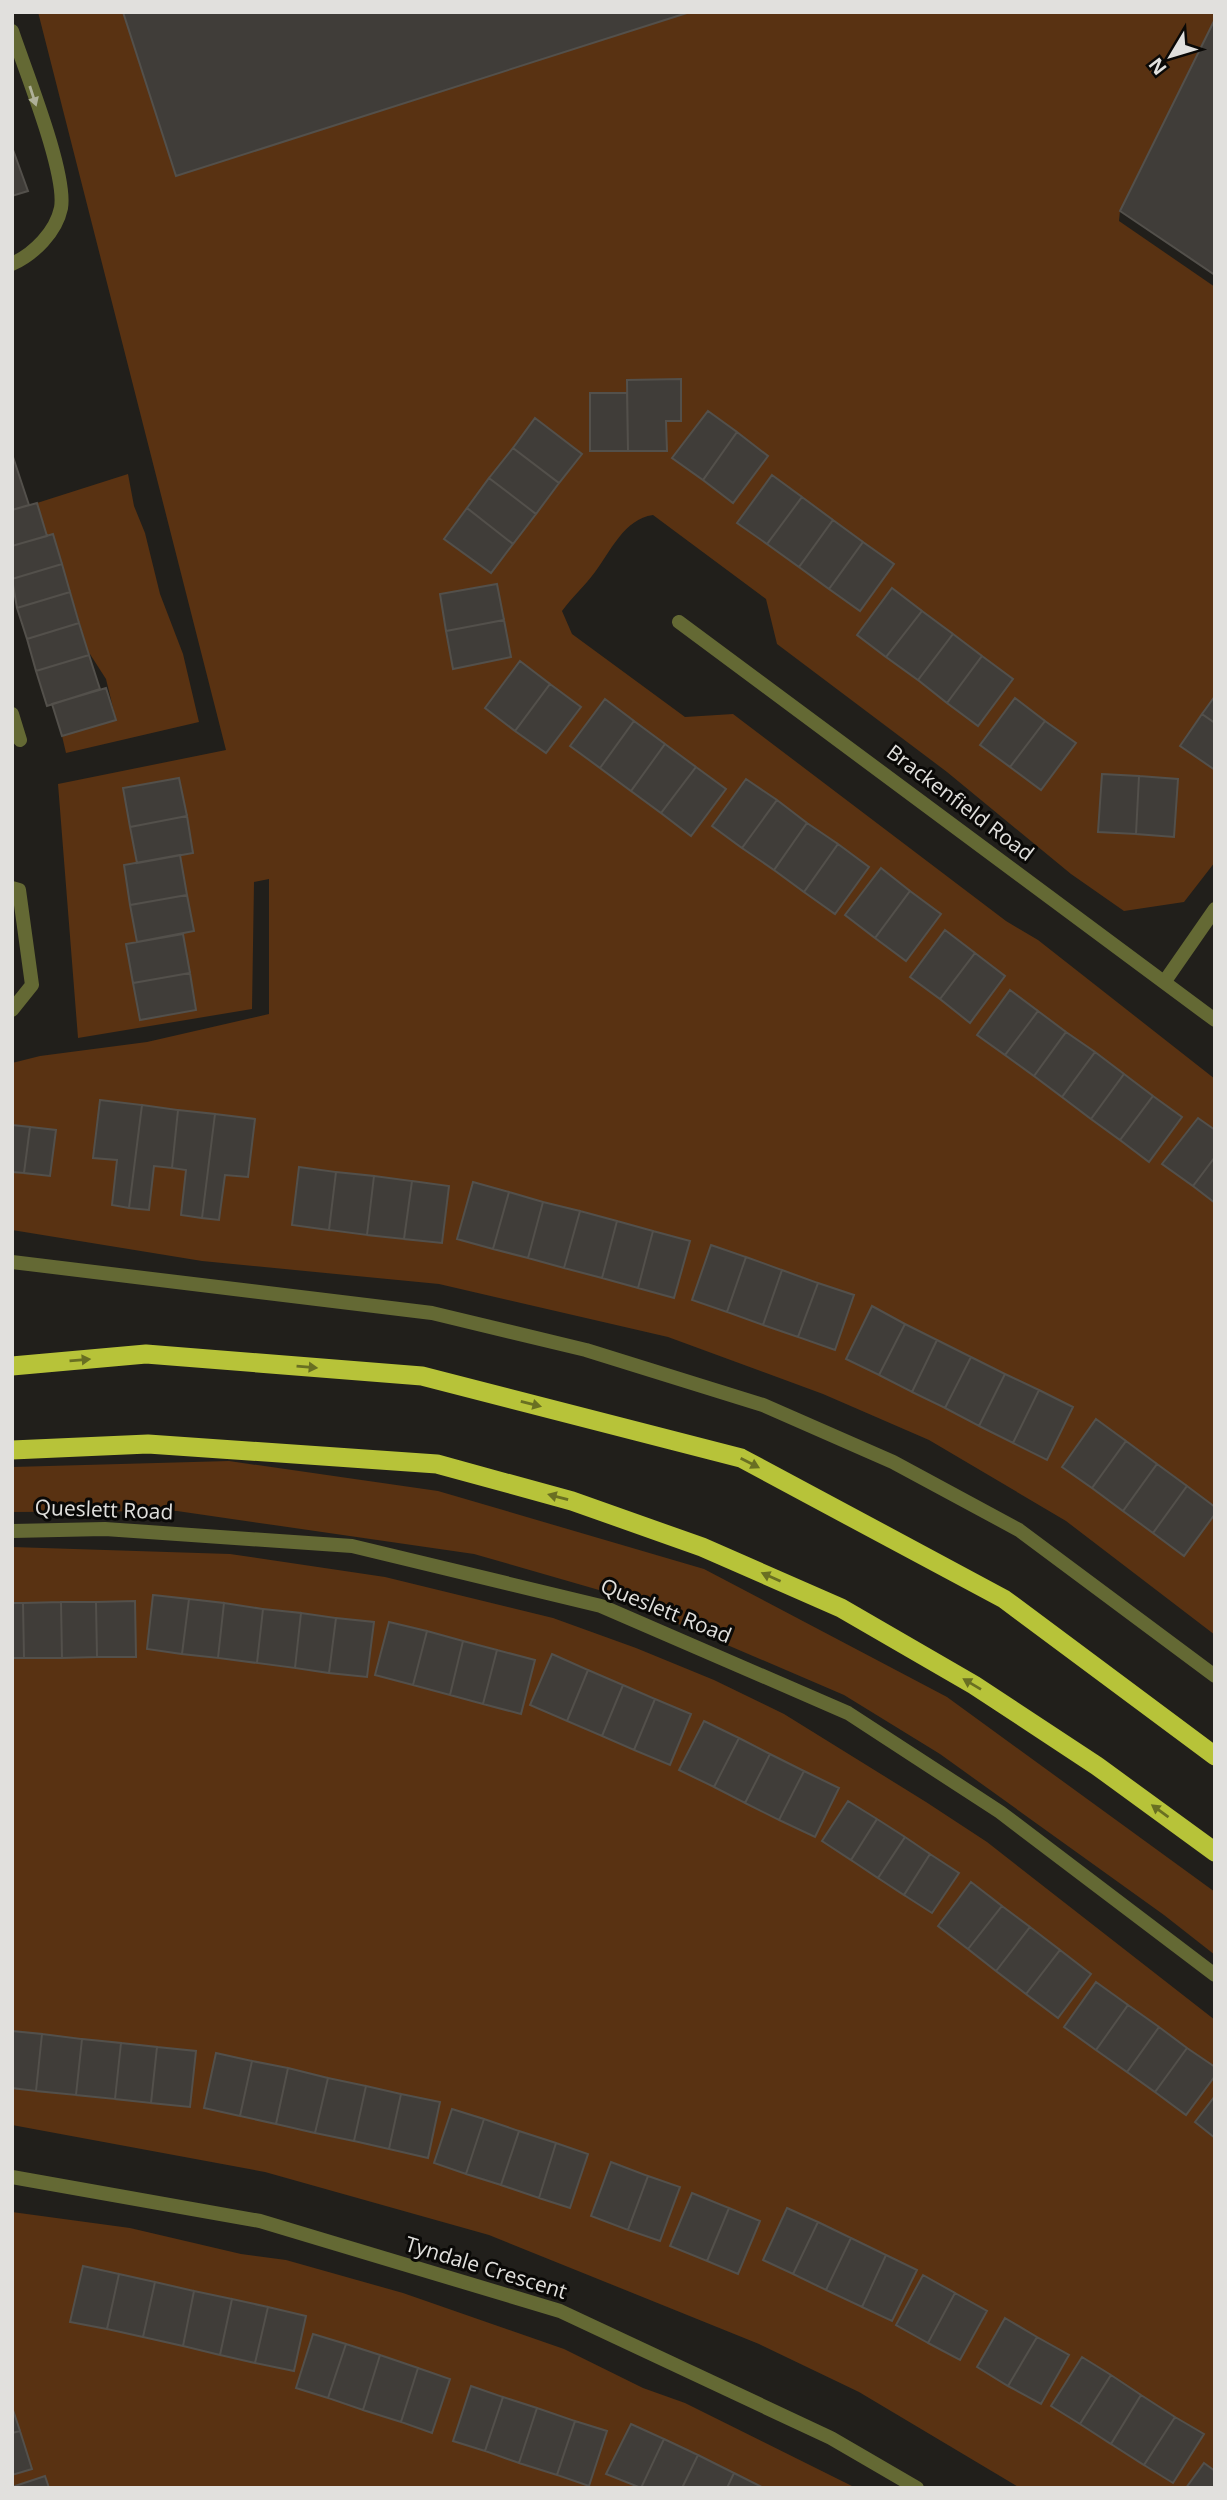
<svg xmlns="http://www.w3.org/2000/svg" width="1227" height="2500" font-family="'Open Sans',sans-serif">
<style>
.green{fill:#593212}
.building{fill:#403d39;stroke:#53504b;stroke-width:2}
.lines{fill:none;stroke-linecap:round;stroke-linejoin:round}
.service{stroke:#646934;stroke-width:14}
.minor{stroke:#646934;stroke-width:14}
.trunk{stroke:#b7c339;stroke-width:19}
.oneway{fill:#afb099}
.oneway2{fill:#696f22}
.labels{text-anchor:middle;stroke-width:6;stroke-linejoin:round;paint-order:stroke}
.street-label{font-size:21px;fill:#e1e0dd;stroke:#0a0907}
</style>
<rect width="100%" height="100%" fill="#211f1b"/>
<path class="green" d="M 38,12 L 1215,12 L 1215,19 L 1120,211 L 1119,221 L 1215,287 L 1215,862 L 1184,902 L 1124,911 L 1071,874 L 947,772 L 777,644 L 766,599 L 653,515 C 624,519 611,551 595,572 C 585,586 572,597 562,611 L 572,634 L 685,717 L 733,714 L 1006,921 L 1038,940 L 1215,1079 L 1215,1635 L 1066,1521 L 929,1440 L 823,1394 L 668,1337 L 439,1284 L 202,1261 L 12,1230 L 12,1063 L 40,1056 L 147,1042 L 269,1014 L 269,879 L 254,882 L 252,1009 L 78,1038 L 58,784 L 226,750 Z
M 128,474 L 134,506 L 145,533 L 160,594 L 183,654 L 199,722 L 66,753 L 62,736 L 116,720 L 106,679 L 88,651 L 53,534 L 47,536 L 37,503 Z
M 229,1461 L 438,1491 L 704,1569 L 947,1697 L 1215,1892 L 1215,1955 L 1164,1915 L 940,1754 L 844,1695 L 599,1590 L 474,1554 L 177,1511 L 12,1512 L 12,1467 Z
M 12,1547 L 230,1554 L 385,1577 L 553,1618 L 636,1648 L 714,1680 L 784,1714 L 926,1802 L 987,1842 L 1215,2020 L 1215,2488 L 1020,2488 L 859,2392 L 759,2344 L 489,2235 L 265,2172 L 12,2125 Z
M 12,2212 L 130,2228 L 241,2254 L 286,2260 L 403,2293 L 564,2349 L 643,2388 L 685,2403 L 856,2488 L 12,2488 Z"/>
<path class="building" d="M 123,12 L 690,12 L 176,176 Z
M 1215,19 L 1215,275 L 1120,211 Z
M 12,147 L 28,191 L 12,196 Z
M 681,379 L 681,421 L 666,421 L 667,451 L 628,451 L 627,380 Z
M 590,393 L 627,393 L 628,451 L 590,451 Z
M 708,411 L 737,432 L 703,480 L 672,458 Z
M 535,418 L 582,454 L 559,483 L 513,448 Z
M 737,432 L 768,456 L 733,503 L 703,480 Z
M 513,448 L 559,483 L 536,514 L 489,478 Z
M 12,454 L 29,505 L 12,510 Z
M 772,475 L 802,497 L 767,544 L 737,523 Z
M 489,478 L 536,514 L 513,544 L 467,508 Z
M 802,497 L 833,520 L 799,567 L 767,544 Z
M 37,503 L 47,536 L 12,546 L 12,510 Z
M 467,508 L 513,544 L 491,573 L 444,539 Z
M 833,520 L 863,542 L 829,589 L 799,567 Z
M 53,534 L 62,564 L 12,579 L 12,546 Z
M 863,542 L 894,564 L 860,611 L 829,589 Z
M 62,564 L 70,592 L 17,608 L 12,579 Z
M 497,584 L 504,620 L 446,631 L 440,594 Z
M 892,588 L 922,611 L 886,657 L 857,635 Z
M 70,592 L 79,623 L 27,639 L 17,608 Z
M 922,611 L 953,634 L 918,680 L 886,657 Z
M 504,620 L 511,657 L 453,669 L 446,631 Z
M 79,623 L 89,655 L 36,671 L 27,639 Z
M 953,634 L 982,656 L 947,703 L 918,680 Z
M 89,655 L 100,689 L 47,706 L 36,671 Z
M 982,656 L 1013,679 L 978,726 L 947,703 Z
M 520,661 L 550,684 L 515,731 L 485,708 Z
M 550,684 L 581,707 L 546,753 L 515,731 Z
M 106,688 L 116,720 L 62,736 L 52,704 Z
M 1215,696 L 1215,723 L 1202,714 Z
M 1015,698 L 1045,721 L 1010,767 L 980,745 Z
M 605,699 L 634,721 L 600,768 L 570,746 Z
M 1202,714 L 1215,723 L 1215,770 L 1180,746 Z
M 634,721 L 665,744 L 631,791 L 600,768 Z
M 1045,721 L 1076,743 L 1041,790 L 1010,767 Z
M 665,744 L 696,767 L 661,813 L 631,791 Z
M 696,767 L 726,789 L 691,836 L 661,813 Z
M 1102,774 L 1139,776 L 1136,834 L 1098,832 Z
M 1139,776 L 1178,779 L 1174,837 L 1136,834 Z
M 179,778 L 187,816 L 130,827 L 123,788 Z
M 746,779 L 777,800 L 742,848 L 712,826 Z
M 777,800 L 807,823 L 774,870 L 742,848 Z
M 187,816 L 193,853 L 137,863 L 130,827 Z
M 807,823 L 838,844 L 804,892 L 774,870 Z
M 838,844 L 869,867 L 835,914 L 804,892 Z
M 180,855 L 187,895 L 130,905 L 124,865 Z
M 881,868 L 910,891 L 875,938 L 845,915 Z
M 910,891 L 941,914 L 906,961 L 875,938 Z
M 187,895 L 194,931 L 137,942 L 130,905 Z
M 945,930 L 975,953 L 940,999 L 910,977 Z
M 183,934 L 190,973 L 133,983 L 126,944 Z
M 975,953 L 1005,976 L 970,1023 L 940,999 Z
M 190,973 L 196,1010 L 140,1020 L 133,983 Z
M 1010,990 L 1038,1011 L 1005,1055 L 977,1035 Z
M 1038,1011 L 1066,1032 L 1034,1076 L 1005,1055 Z
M 1066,1032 L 1095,1052 L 1062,1097 L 1034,1076 Z
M 1095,1052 L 1124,1074 L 1091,1119 L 1062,1097 Z
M 1124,1074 L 1153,1096 L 1120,1140 L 1091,1119 Z
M 1153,1096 L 1182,1117 L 1149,1162 L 1120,1140 Z
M 100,1100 L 142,1105 L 129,1208 L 112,1205 L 117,1160 L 93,1158 Z
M 142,1105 L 178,1110 L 172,1168 L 154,1166 L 149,1210 L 129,1208 Z
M 178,1110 L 215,1114 L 202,1218 L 181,1215 L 186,1170 L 172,1168 Z
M 215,1114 L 255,1119 L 248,1177 L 225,1175 L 219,1220 L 202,1218 Z
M 1198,1118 L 1215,1130 L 1215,1157 L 1193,1186 L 1162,1164 Z
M 12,1125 L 30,1127 L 24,1173 L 12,1172 Z
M 30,1127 L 56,1130 L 50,1176 L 24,1173 Z
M 1215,1157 L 1215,1203 L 1193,1186 Z
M 299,1167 L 336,1172 L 329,1230 L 292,1225 Z
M 336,1172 L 374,1176 L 367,1235 L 329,1230 Z
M 374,1176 L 412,1181 L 404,1239 L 367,1235 Z
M 412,1181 L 449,1186 L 442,1243 L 404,1239 Z
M 473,1182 L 509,1192 L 493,1249 L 457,1239 Z
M 509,1192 L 543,1202 L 528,1258 L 493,1249 Z
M 543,1202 L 580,1211 L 564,1268 L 528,1258 Z
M 580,1211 L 617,1221 L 602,1278 L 564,1268 Z
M 617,1221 L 653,1231 L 638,1288 L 602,1278 Z
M 653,1231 L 690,1241 L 674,1298 L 638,1288 Z
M 711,1245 L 746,1257 L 727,1312 L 692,1300 Z
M 746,1257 L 782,1270 L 763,1325 L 727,1312 Z
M 782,1270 L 818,1283 L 798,1337 L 763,1325 Z
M 818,1283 L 854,1295 L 835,1350 L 798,1337 Z
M 872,1306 L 905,1324 L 879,1375 L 846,1359 Z
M 905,1324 L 937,1340 L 912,1392 L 879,1375 Z
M 937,1340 L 971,1357 L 945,1408 L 912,1392 Z
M 971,1357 L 1005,1374 L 979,1426 L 945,1408 Z
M 1005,1374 L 1039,1390 L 1013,1443 L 979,1426 Z
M 1039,1390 L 1073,1407 L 1047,1460 L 1013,1443 Z
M 1096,1419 L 1126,1441 L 1092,1488 L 1062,1467 Z
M 1126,1441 L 1157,1464 L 1123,1511 L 1092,1488 Z
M 1157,1464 L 1187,1486 L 1153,1533 L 1123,1511 Z
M 1187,1486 L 1215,1507 L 1215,1514 L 1184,1556 L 1153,1533 Z
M 153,1595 L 189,1599 L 182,1654 L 147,1649 Z
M 189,1599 L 224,1603 L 218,1658 L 182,1654 Z
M 135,1601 L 136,1657 L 97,1657 L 96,1602 Z
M 61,1602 L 62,1658 L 24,1658 L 23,1603 Z
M 61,1602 L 96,1602 L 97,1657 L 62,1658 Z
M 12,1603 L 23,1603 L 24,1658 L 12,1658 Z
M 224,1603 L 263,1609 L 257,1663 L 218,1658 Z
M 263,1609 L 301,1613 L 295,1668 L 257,1663 Z
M 301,1613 L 336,1618 L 329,1673 L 295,1668 Z
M 336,1618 L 374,1622 L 367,1677 L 329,1673 Z
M 389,1622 L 427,1631 L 413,1685 L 375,1675 Z
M 427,1631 L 463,1641 L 450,1695 L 413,1685 Z
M 463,1641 L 497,1650 L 483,1704 L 450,1695 Z
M 497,1650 L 535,1660 L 521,1714 L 483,1704 Z
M 552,1654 L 588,1670 L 567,1721 L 530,1705 Z
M 588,1670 L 623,1685 L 602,1736 L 567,1721 Z
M 623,1685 L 655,1699 L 634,1750 L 602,1736 Z
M 655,1699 L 691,1714 L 670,1765 L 634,1750 Z
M 704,1721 L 739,1738 L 714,1787 L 679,1770 Z
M 739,1738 L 770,1754 L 745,1803 L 714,1787 Z
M 770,1754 L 804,1771 L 779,1820 L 745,1803 Z
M 804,1771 L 839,1788 L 815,1837 L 779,1820 Z
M 848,1801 L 877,1819 L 851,1860 L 822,1841 Z
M 877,1819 L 905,1837 L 878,1878 L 851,1860 Z
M 905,1837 L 930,1854 L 904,1895 L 878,1878 Z
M 930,1854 L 959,1873 L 932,1913 L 904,1895 Z
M 971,1882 L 1002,1906 L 968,1949 L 938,1926 Z
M 1002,1906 L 1030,1927 L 996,1971 L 968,1949 Z
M 1030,1927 L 1060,1950 L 1026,1994 L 996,1971 Z
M 1060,1950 L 1091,1974 L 1058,2018 L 1026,1994 Z
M 1096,1982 L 1128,2005 L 1096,2050 L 1064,2027 Z
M 1128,2005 L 1159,2027 L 1127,2072 L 1096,2050 Z
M 1159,2027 L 1187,2048 L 1155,2092 L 1127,2072 Z
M 12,2031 L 42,2034 L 36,2091 L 12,2088 Z
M 42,2034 L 82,2039 L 76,2095 L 36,2091 Z
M 82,2039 L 121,2043 L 115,2099 L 76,2095 Z
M 121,2043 L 157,2047 L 151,2103 L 115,2099 Z
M 157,2047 L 196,2051 L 190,2107 L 151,2103 Z
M 1187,2048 L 1215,2067 L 1215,2076 L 1186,2115 L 1155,2092 Z
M 216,2053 L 252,2061 L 240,2116 L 204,2108 Z
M 252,2061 L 288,2068 L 276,2124 L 240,2116 Z
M 288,2068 L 328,2078 L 315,2133 L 276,2124 Z
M 328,2078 L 366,2086 L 354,2141 L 315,2133 Z
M 366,2086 L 401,2094 L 389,2149 L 354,2141 Z
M 401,2094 L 440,2102 L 428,2158 L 389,2149 Z
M 1215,2096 L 1215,2138 L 1195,2122 Z
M 452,2109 L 484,2119 L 466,2174 L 434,2163 Z
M 484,2119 L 519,2131 L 501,2185 L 466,2174 Z
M 519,2131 L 556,2143 L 539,2198 L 501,2185 Z
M 556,2143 L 588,2154 L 570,2208 L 539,2198 Z
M 611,2162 L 648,2176 L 628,2230 L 591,2216 Z
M 648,2176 L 680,2187 L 660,2241 L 628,2230 Z
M 692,2193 L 729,2208 L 707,2261 L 670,2246 Z
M 729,2208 L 760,2221 L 738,2274 L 707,2261 Z
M 787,2208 L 818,2222 L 793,2274 L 763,2260 Z
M 818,2222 L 851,2238 L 826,2290 L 793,2274 Z
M 851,2238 L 886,2255 L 862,2307 L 826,2290 Z
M 886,2255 L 917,2270 L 892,2321 L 862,2307 Z
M 83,2266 L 119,2274 L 107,2329 L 70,2322 Z
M 119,2274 L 155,2282 L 143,2337 L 107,2329 Z
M 923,2275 L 955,2293 L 928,2343 L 896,2325 Z
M 155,2282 L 194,2291 L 183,2346 L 143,2337 Z
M 194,2291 L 232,2299 L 220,2355 L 183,2346 Z
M 955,2293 L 987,2311 L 960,2360 L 928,2343 Z
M 232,2299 L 268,2307 L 255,2363 L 220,2355 Z
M 268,2307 L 306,2316 L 294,2371 L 255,2363 Z
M 1005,2318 L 1037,2337 L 1008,2386 L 977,2367 Z
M 313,2334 L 346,2344 L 328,2398 L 296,2388 Z
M 1037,2337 L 1069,2355 L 1041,2404 L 1008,2386 Z
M 346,2344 L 380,2355 L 363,2410 L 328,2398 Z
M 380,2355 L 418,2368 L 401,2422 L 363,2410 Z
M 1082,2357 L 1111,2375 L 1080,2424 L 1051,2406 Z
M 418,2368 L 450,2379 L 432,2433 L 401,2422 Z
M 1111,2375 L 1141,2395 L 1111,2444 L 1080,2424 Z
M 471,2386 L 503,2397 L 485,2451 L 453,2441 Z
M 1141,2395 L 1175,2417 L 1144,2465 L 1111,2444 Z
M 503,2397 L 537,2408 L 519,2463 L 485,2451 Z
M 12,2407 L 20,2431 L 12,2433 Z
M 537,2408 L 575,2421 L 557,2475 L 519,2463 Z
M 1175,2417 L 1204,2434 L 1173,2483 L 1144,2465 Z
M 575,2421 L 607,2431 L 589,2486 L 557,2475 Z
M 631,2424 L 664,2439 L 641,2488 L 606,2474 Z
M 20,2431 L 32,2469 L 12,2475 L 12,2433 Z
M 664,2439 L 698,2455 L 682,2488 L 641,2488 Z
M 698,2455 L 734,2473 L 727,2488 L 682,2488 Z
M 1204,2463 L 1215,2471 L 1215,2488 L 1186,2488 Z
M 734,2473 L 764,2488 L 727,2488 Z
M 45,2476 L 49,2488 L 12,2488 L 12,2487 Z"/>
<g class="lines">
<path class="service" d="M 12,31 C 25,70 67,173 61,208 C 56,232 34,254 12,264"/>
<path class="minor" d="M 679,622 L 1215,1020
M 12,714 L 20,740
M 12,888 L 19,890 L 32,985 L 12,1010
M 1165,981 L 1215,909
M 12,1262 L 432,1313 L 586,1350 L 763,1405 L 893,1462 L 1019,1530 L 1215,1676
M 12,1531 L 105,1529 L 352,1546 L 601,1606 L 848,1713 L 1000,1812 L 1215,1975
M 12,2177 L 260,2221 L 560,2311 L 831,2438 L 917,2488"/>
<path class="trunk" d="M 12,1366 L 146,1354 L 422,1376 L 741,1458 L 1004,1599 L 1215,1756
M 12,1450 L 148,1444 L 437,1464 L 572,1501 L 702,1547 L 841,1608 L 974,1685 L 1097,1766 L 1215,1852"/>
</g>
<defs><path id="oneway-solid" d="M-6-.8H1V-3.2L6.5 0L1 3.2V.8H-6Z" transform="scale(1.75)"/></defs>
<use class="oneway" href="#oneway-solid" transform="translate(33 96) rotate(72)"/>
<g class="oneway2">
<use href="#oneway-solid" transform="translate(80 1360) rotate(-5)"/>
<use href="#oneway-solid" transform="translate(307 1367) rotate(5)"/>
<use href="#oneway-solid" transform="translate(531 1404) rotate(14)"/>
<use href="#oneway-solid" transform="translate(750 1463) rotate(27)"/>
<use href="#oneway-solid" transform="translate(558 1497) rotate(-165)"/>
<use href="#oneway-solid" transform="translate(771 1577) rotate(-156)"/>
<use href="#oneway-solid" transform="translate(972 1684) rotate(-149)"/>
<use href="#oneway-solid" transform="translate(1160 1811) rotate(-144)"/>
</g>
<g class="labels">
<g class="street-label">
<text transform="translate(960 803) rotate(37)" y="7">Brackenfield Road</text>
<text transform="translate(104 1510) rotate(2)" y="7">Queslett Road</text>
<text transform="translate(666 1611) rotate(22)" y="7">Queslett Road</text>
<text transform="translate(486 2268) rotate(17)" y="7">Tyndale Crescent</text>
</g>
</g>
<rect width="1227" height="2500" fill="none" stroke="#e1e0dd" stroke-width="28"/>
<g transform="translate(1171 56) rotate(232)" stroke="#0a0907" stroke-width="5" paint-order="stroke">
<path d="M0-5L12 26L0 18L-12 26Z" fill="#e1e0dd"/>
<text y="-10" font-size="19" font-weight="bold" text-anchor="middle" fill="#e1e0dd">N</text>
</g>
</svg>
